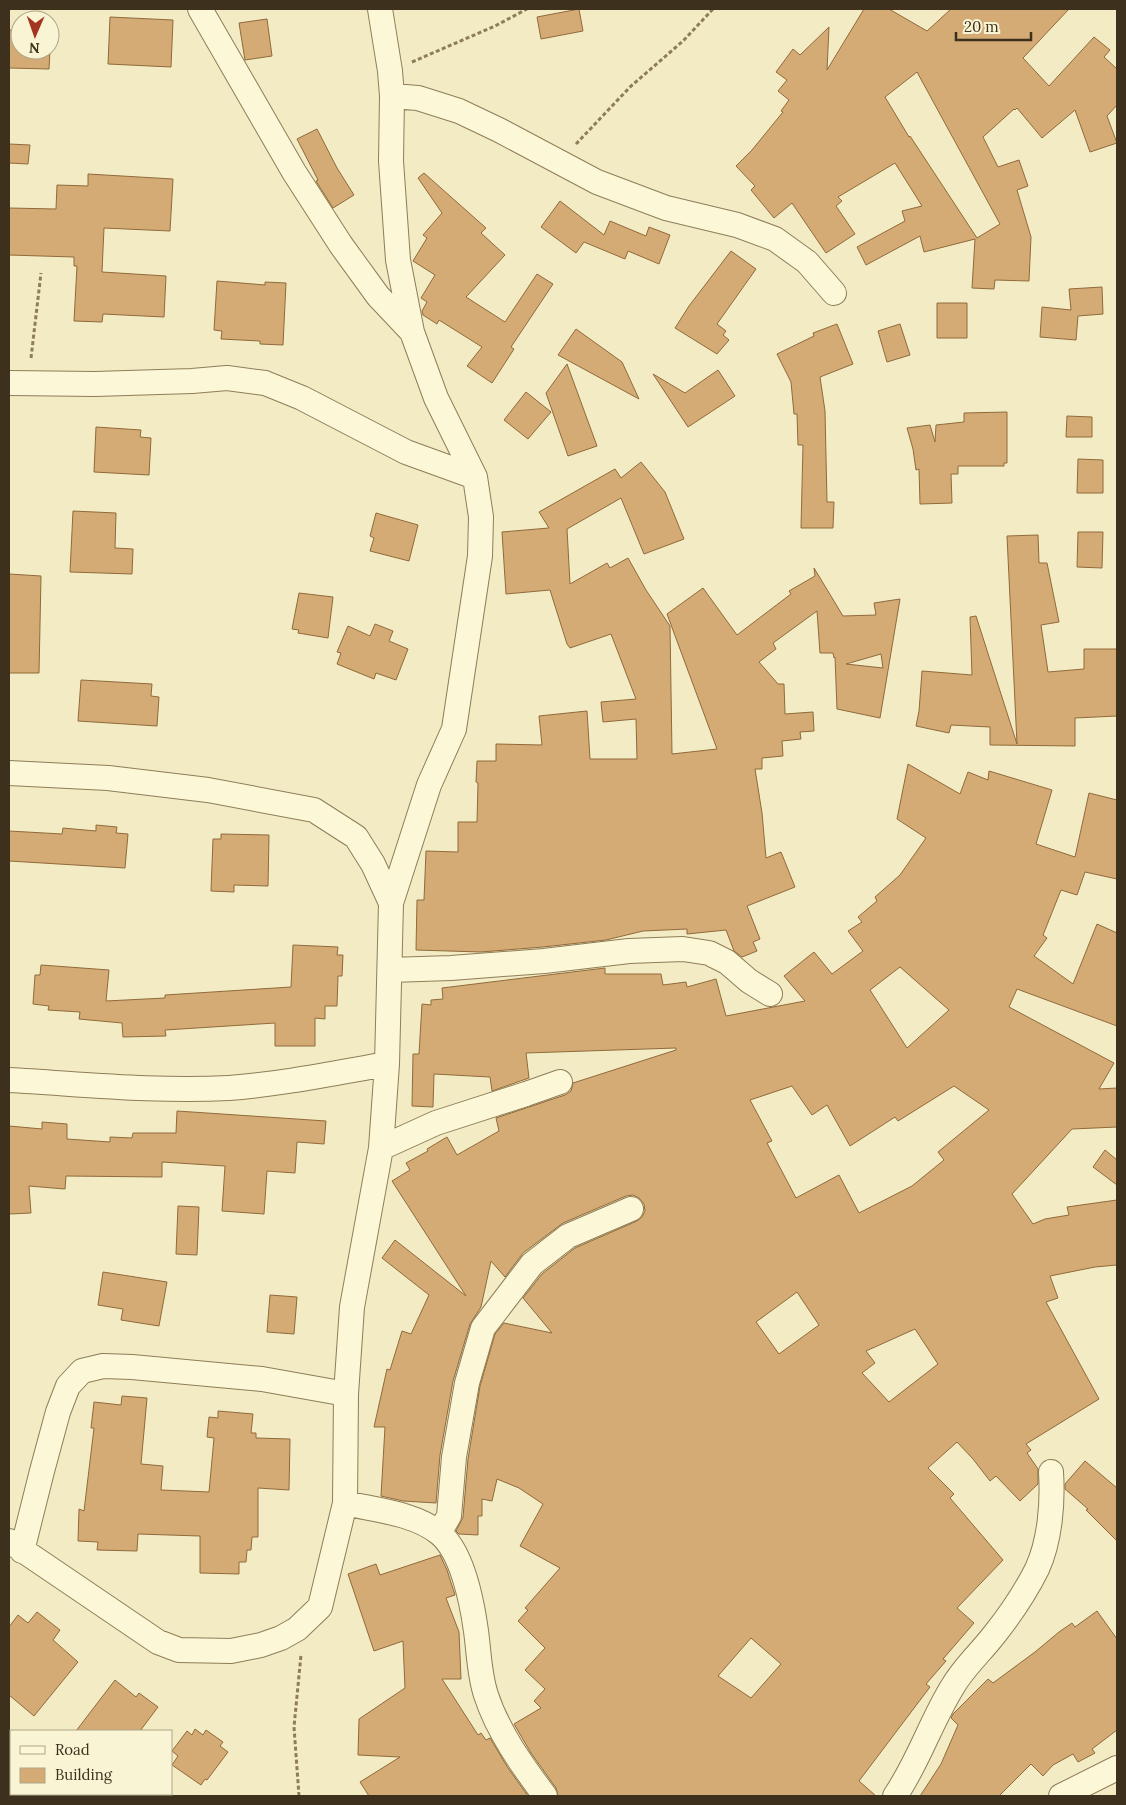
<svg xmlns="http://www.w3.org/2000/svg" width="1126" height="1805" font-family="Lora,serif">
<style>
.building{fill:#d4ab75;stroke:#906a3b;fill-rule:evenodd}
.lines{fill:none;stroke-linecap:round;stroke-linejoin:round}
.minor-casing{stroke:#8e7d58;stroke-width:26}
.path{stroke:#8e7d58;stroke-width:3;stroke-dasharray:4 2.5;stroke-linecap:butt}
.minor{stroke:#fcf7d7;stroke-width:24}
</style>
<rect width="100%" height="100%" fill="#f2ebc3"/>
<path class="building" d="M 579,9 L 583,31 L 541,39 L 537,17 Z
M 864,9 L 889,9 L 927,31 L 951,9 L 1069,9 L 1023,58 L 1049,86 L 1094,37 L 1110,50 L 1104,57 L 1117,69 L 1117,105 L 1107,116 L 1117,143 L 1090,152 L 1075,110 L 1042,138 L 1017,108 L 1015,110 L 1014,109 L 983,137 L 998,167 L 1019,160 L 1028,186 L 1017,190 L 1031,237 L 1029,281 L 995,280 L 994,289 L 972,288 L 975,239 L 924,252 L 920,236 L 866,265 L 857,247 L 905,221 L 902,211 L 922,206 L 895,163 L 838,197 L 842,201 L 836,206 L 855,234 L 826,253 L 792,203 L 774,218 L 751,190 L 755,186 L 736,166 L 752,150 L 783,112 L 781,111 L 789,100 L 778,91 L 787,80 L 776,72 L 793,49 L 800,55 L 829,27 L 827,70 ZM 917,72 L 1000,224 L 977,238 L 910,136 L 909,137 L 885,97 Z
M 110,17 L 173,20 L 171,67 L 108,64 Z
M 267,19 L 272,56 L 245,60 L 239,23 Z
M 9,30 L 20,30 L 20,50 L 50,50 L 49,69 L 9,68 Z
M 317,129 L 337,168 L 354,195 L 333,208 L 316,181 L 318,180 L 297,139 Z
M 9,144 L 30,145 L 28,164 L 9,163 Z
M 424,173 L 486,228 L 481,233 L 505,255 L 466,297 L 505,322 L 537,274 L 553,284 L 511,347 L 514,349 L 492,383 L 467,366 L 482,347 L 439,320 L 437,324 L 423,315 L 422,311 L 427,302 L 421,298 L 435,275 L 413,261 L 427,238 L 423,235 L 442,213 L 418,178 Z
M 88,174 L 173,179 L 170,231 L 104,228 L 102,272 L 166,276 L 164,317 L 103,314 L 102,322 L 74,321 L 77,266 L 74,266 L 74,257 L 9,255 L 9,208 L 56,209 L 57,185 L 88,186 Z
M 560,201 L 604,235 L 610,221 L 646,236 L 649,227 L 670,235 L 659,264 L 628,251 L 625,259 L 584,242 L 576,253 L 541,227 Z
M 731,251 L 756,269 L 717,324 L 726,331 L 723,335 L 729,340 L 717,354 L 675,328 L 689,306 Z
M 217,281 L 265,285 L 265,282 L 286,283 L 283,345 L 260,344 L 260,341 L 221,339 L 222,331 L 214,330 Z
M 1102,287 L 1103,314 L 1078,316 L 1076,340 L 1040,337 L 1042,307 L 1071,310 L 1069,289 Z
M 937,303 L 967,303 L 967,338 L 937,338 Z
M 837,324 L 853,364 L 820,377 L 825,411 L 827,502 L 834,502 L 833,528 L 801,528 L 803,445 L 798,445 L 797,414 L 794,414 L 791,382 L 777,354 L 814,336 L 813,333 Z
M 900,324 L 910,355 L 887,362 L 878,331 Z
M 576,329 L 622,362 L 639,399 L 558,355 Z
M 567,364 L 597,446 L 568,456 L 546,393 Z
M 718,370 L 735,396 L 688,427 L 653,374 L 685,393 Z
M 526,392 L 551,412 L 528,439 L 504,420 Z
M 1007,412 L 1007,463 L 1004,463 L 1004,466 L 958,466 L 958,474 L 951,474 L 952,503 L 920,504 L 919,469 L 916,470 L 913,449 L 907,428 L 930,425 L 935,442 L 936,425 L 964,422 L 964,413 Z
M 1067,416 L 1092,417 L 1092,437 L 1066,437 Z
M 96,427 L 141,430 L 140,437 L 151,438 L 149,475 L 94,472 Z
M 1078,459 L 1103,460 L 1103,493 L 1077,493 Z
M 641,462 L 665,492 L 684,539 L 644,554 L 621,498 L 567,529 L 570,584 L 607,563 L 610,568 L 628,558 L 646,590 L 670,626 L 672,754 L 717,749 L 667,614 L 703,588 L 737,635 L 791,594 L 789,591 L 815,576 L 814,568 L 843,616 L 876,615 L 874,603 L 900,599 L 880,718 L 837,709 L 835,657 L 834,658 L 833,653 L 820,653 L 817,611 L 773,643 L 776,649 L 759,662 L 778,684 L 784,684 L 785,714 L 813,712 L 814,731 L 800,732 L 801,739 L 782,741 L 783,756 L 762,758 L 762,769 L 755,769 L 762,813 L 766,858 L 781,852 L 795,887 L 747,906 L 760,939 L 753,942 L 757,951 L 742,957 L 734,951 L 726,930 L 687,934 L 687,929 L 643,931 L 606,940 L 543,947 L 481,952 L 416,950 L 417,900 L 424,900 L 426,851 L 458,852 L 458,822 L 477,822 L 478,783 L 476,782 L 477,761 L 496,761 L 496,744 L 542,745 L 539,716 L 587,711 L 590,759 L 637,759 L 636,719 L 603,722 L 601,702 L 636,699 L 611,634 L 570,648 L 567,644 L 550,590 L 506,594 L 502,532 L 549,528 L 539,512 L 615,469 L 621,478 ZM 881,654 L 883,668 L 846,664 Z
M 73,511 L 116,513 L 115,548 L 133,549 L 132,574 L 70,572 Z
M 376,513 L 418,525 L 409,561 L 370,551 L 374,538 L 370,536 Z
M 1078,532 L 1103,532 L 1102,568 L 1077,567 Z
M 1038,535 L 1039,563 L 1047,563 L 1059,622 L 1041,625 L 1048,672 L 1084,669 L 1084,649 L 1117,649 L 1117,716 L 1075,718 L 1075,746 L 990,745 L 990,727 L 951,725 L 949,733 L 916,726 L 919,711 L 922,671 L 972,675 L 970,617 L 976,616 L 1017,744 L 1007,536 Z
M 9,574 L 41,576 L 39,673 L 9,673 Z
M 299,593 L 333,597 L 328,638 L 298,633 L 299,630 L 292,629 Z
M 375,624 L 393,631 L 389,641 L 408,649 L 396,680 L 376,673 L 374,679 L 337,664 L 341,653 L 337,652 L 348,626 L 370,636 Z
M 81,680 L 152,684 L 151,696 L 159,697 L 157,726 L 78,721 Z
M 908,764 L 960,794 L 968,772 L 988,780 L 989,771 L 1052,790 L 1036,844 L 1075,857 L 1089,793 L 1117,800 L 1117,879 L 1085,872 L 1077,895 L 1061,890 L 1043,935 L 1047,938 L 1034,956 L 1073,984 L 1097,924 L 1117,933 L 1117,1026 L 1017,989 L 1009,1007 L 1114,1063 L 1099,1089 L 1117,1088 L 1117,1127 L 1072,1129 L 1012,1194 L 1033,1224 L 1045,1219 L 1069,1215 L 1067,1207 L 1117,1200 L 1117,1265 L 1095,1267 L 1050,1276 L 1058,1298 L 1046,1302 L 1099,1399 L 1026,1444 L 1031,1450 L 1027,1453 L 1038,1469 L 1038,1484 L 1020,1501 L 996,1476 L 990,1481 L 973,1459 L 957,1442 L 928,1468 L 954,1494 L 950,1498 L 1003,1560 L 957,1608 L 974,1623 L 943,1659 L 946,1661 L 926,1684 L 930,1687 L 859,1781 L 876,1796 L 558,1796 L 556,1788 L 531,1753 L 514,1724 L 541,1708 L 534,1701 L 545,1689 L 525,1670 L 545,1648 L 518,1621 L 528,1610 L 525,1608 L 560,1568 L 520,1546 L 543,1504 L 519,1488 L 497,1479 L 492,1501 L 482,1499 L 482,1516 L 478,1516 L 478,1535 L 459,1534 L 456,1531 L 463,1517 L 468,1459 L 480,1386 L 495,1334 L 504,1323 L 552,1333 L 523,1298 L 542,1274 L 575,1248 L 637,1221 L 642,1217 L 645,1211 L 644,1204 L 639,1198 L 633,1195 L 626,1196 L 563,1223 L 523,1253 L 505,1277 L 491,1261 L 481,1307 L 470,1324 L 453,1381 L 440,1455 L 436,1503 L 403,1501 L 381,1496 L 385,1427 L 374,1427 L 387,1369 L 390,1370 L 402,1331 L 411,1334 L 429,1295 L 382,1258 L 395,1240 L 466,1296 L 392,1181 L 410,1170 L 406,1163 L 428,1151 L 427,1149 L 447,1137 L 457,1155 L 499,1131 L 496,1118 L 565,1095 L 571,1091 L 573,1083 L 676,1050 L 676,1048 L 526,1053 L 529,1078 L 492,1091 L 490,1077 L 434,1074 L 433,1107 L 412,1106 L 413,1054 L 419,1054 L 422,1004 L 431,1005 L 431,1000 L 443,999 L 442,988 L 605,968 L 605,974 L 661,974 L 663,985 L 686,982 L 687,987 L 716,979 L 726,1016 L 805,1001 L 784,976 L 814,952 L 832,974 L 863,951 L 848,931 L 862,922 L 858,917 L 877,901 L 875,897 L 900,875 L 926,838 L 897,819 ZM 900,967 L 949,1010 L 907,1048 L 870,990 ZM 792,1086 L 812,1115 L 827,1105 L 850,1146 L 895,1117 L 898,1121 L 954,1086 L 989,1110 L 938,1152 L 944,1160 L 912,1186 L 859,1213 L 839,1175 L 796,1198 L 767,1143 L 772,1141 L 750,1100 ZM 797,1292 L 819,1325 L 779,1354 L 756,1322 ZM 915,1329 L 938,1364 L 889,1402 L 862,1373 L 875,1363 L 866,1351 ZM 751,1638 L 781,1664 L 751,1698 L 718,1676 Z
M 96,825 L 117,827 L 116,833 L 128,834 L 125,868 L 9,861 L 9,831 L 62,834 L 63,828 L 96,831 Z
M 221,834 L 269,835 L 268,886 L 234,885 L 234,892 L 211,891 L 213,839 L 221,839 Z
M 293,945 L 338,947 L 337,955 L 343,955 L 342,976 L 338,976 L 337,1006 L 325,1006 L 325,1019 L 315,1018 L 315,1046 L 275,1046 L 275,1023 L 165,1030 L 166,1036 L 123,1037 L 122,1023 L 79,1019 L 80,1012 L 48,1010 L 49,1006 L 33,1004 L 35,975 L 40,975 L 41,965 L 109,970 L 106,1001 L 165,998 L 165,995 L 291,987 Z
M 177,1111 L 326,1121 L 324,1144 L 297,1142 L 295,1173 L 267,1171 L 264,1214 L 222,1211 L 225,1166 L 162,1162 L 162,1177 L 66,1176 L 65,1189 L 29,1186 L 31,1213 L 9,1214 L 9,1126 L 42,1129 L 42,1122 L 67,1124 L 67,1139 L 110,1142 L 110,1137 L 132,1138 L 133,1133 L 176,1133 Z
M 1105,1150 L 1117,1160 L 1117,1185 L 1093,1167 Z
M 178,1206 L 199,1207 L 197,1255 L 176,1254 Z
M 103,1272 L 167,1282 L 159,1326 L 121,1320 L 123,1309 L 98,1305 Z
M 270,1295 L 297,1297 L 294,1334 L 267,1332 Z
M 122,1396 L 147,1398 L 141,1464 L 163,1466 L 161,1490 L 209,1492 L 214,1438 L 207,1437 L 209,1417 L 218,1418 L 218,1411 L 253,1414 L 251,1433 L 256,1433 L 256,1438 L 290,1439 L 289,1490 L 258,1488 L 258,1537 L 252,1537 L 251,1550 L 247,1550 L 246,1562 L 239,1562 L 239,1574 L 200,1573 L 200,1536 L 138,1534 L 137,1551 L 97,1550 L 98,1542 L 78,1541 L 79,1509 L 84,1511 L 94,1428 L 91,1428 L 94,1402 L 121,1405 Z
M 1085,1461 L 1117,1488 L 1117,1541 L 1086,1510 L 1088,1509 L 1065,1489 L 1065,1484 Z
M 440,1555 L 447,1570 L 455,1595 L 446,1598 L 459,1632 L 461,1679 L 442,1679 L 478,1735 L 481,1733 L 486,1740 L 490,1738 L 508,1768 L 528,1796 L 369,1796 L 360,1782 L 400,1757 L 358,1755 L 359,1719 L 405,1688 L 403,1641 L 374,1651 L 348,1574 L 376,1564 L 380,1575 Z
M 1097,1611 L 1117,1639 L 1117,1730 L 1092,1749 L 1095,1753 L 1078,1762 L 1073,1754 L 1053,1765 L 1043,1776 L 1031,1764 L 999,1796 L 920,1796 L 941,1764 L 958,1725 L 951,1718 L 953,1714 L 988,1679 L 993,1683 L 1035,1652 L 1059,1632 L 1072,1623 L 1075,1627 Z
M 37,1612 L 60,1630 L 53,1640 L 78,1662 L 34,1716 L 9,1695 L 9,1627 L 18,1615 L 28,1623 Z
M 115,1680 L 136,1697 L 139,1693 L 158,1707 L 140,1731 L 76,1731 Z
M 195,1729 L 203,1735 L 206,1730 L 223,1742 L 220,1746 L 228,1752 L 207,1780 L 205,1779 L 201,1785 L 172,1765 L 178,1756 L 172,1751 L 187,1731 L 192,1735 Z"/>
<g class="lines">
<defs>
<path id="minor" d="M 200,9 L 294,172 L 341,245 L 378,296 L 412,332
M 380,9 L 390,71 L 392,96 L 391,161 L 398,260 L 412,332 L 436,398 L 475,477 L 481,517 L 480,556 L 454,729 L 429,785 L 391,903
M 392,96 L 418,98 L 459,111 L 499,130 L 597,182 L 666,208 L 737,225 L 775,239 L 807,262 L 834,293
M 9,383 L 95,384 L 192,381 L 227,378 L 265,383 L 302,398 L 406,452 L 475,477
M 9,773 L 108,778 L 208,790 L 314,810 L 356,837 L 373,864 L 391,903 L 387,1064 L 381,1148 L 352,1307 L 346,1394 L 345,1503 L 320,1607 L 297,1629 L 281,1638 L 261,1645 L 231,1651 L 179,1650 L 158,1642 L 9,1541
M 390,970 L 451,968 L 544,961 L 629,951 L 683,949 L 709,953 L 727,962 L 749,981 L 770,994
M 9,1080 C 82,1084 156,1092 229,1088 C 282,1084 335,1073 387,1064
M 381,1148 L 436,1123 L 526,1094 L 560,1082
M 345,1503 C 375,1510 414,1513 439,1533 C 462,1551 472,1602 476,1631 C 479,1652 479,1674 486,1695 C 498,1732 522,1765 545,1796
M 439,1533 L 449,1516 L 454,1457 L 467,1383 L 483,1328 L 532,1264 L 568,1236 L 631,1209
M 22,1551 L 42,1471 L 58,1412 L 68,1386 L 82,1371 L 103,1366 L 132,1367 L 262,1379 L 346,1394
M 895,1796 C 919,1761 931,1721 953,1686 C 964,1667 981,1652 994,1635 C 1010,1615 1025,1593 1037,1569 C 1050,1541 1053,1503 1051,1472
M 1061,1796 L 1117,1768"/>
</defs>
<use href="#minor" class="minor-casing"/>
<path class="path" d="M 412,62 L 495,26 L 527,9
M 576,144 L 630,87 L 683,41 L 713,9
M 31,358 L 41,273
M 299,1796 L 294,1727 L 301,1655"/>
<use href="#minor" class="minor"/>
</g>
<rect width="1126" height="1805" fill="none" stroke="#3d311d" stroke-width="20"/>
<rect x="10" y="1730" width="162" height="65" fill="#f9f4d3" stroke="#aea68a"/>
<rect x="20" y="1746" width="25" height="8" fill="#fcf7d7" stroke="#aea68a"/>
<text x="55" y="1755" font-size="15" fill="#3d311d">Road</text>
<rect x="20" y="1768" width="25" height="15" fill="#d4ab75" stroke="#aea68a"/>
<text x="55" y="1780" font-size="15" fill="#3d311d">Building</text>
<g transform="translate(35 35) rotate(182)"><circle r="24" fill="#f9f4d3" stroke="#aea68a"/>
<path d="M0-4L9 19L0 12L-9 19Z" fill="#a33522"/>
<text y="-8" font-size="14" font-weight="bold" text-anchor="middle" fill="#3d311d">N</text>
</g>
<path d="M956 32v8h75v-8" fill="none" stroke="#3d311d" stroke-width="2.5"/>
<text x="964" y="32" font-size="15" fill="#3d311d" stroke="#f9f4d3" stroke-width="4" paint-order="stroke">20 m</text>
</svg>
